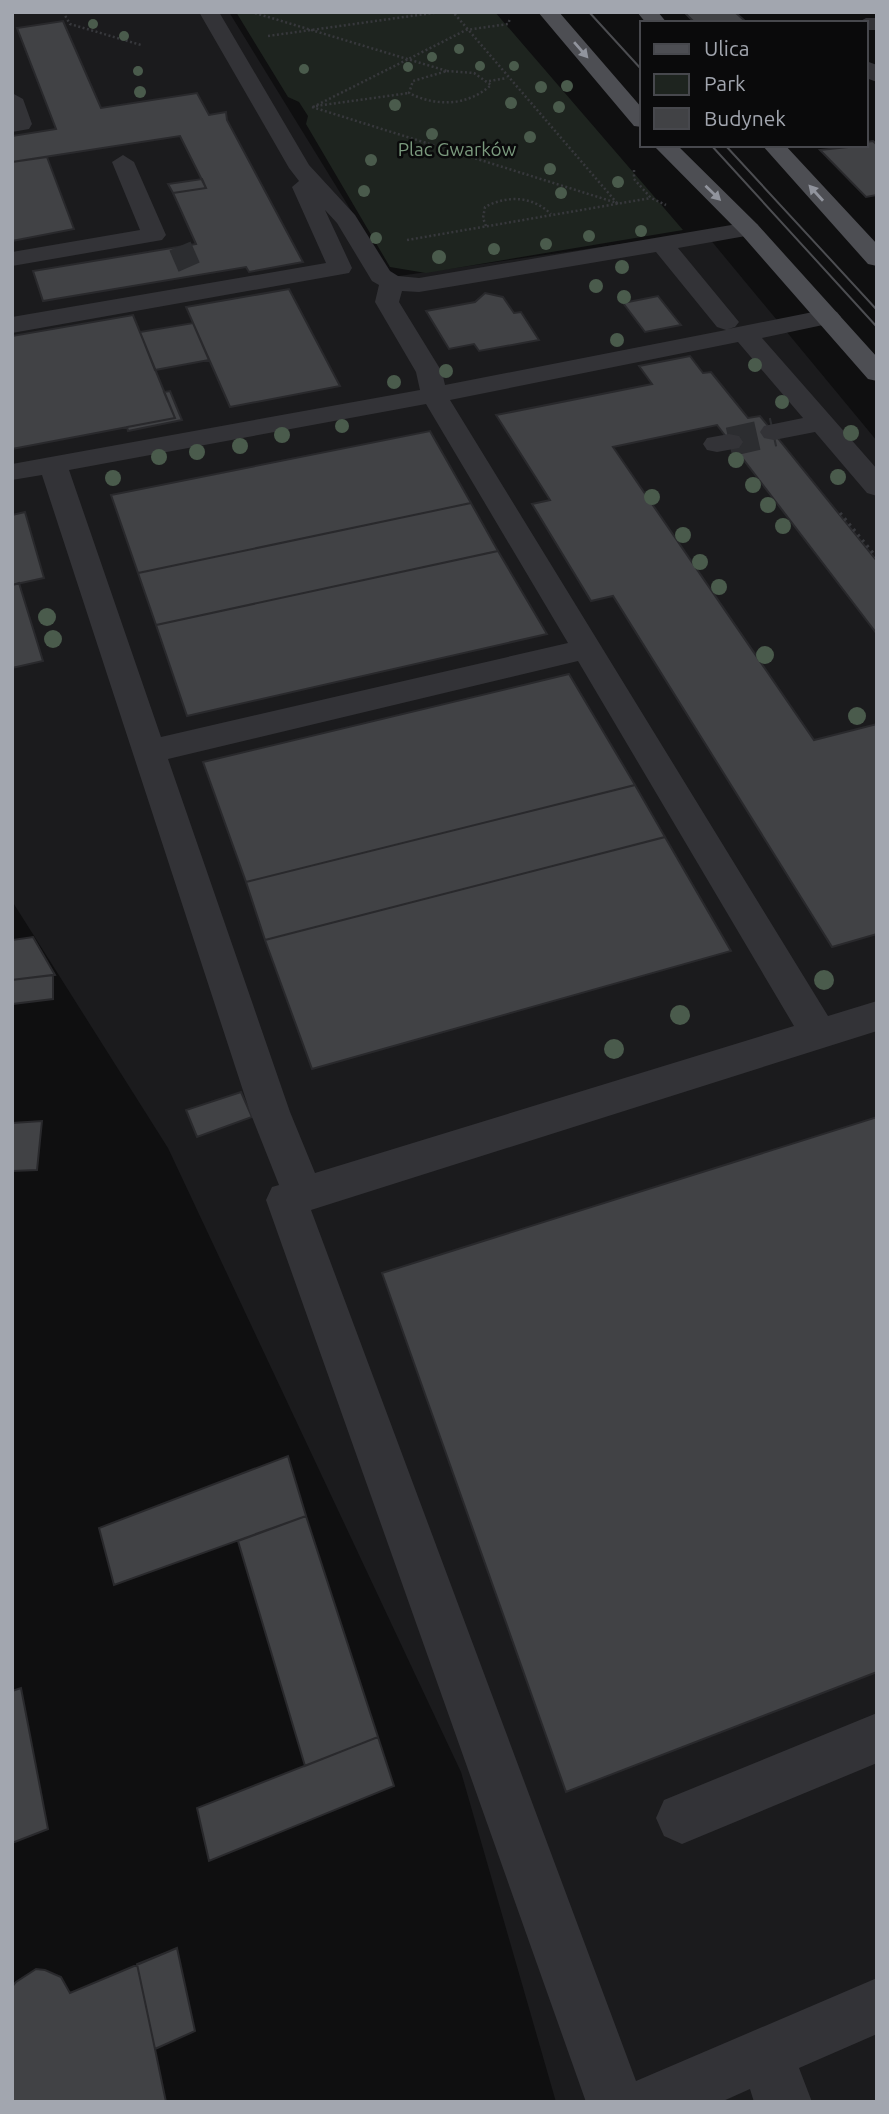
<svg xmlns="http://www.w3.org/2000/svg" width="889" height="2114" font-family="Ubuntu,sans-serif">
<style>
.built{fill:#1b1b1d}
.green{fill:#1e241f}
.building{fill:#414245;stroke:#29292c;stroke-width:2}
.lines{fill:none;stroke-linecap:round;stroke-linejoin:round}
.minor-tunnel-far1{stroke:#2c2d30;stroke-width:23;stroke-dasharray:23 11;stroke-linecap:butt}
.minor-tunnel{stroke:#2c2d30;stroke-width:29;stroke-dasharray:29 15;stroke-linecap:butt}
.path-far1{stroke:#37383c;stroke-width:2.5;stroke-dasharray:2 2.5;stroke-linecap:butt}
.path{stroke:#37383c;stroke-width:3.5;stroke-dasharray:2.5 4.5;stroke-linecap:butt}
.minor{fill:#333337;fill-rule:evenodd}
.major{fill:#4d4e53;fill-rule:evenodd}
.tram{stroke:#4c4d51;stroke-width:2}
.tree{fill:#4a5b4c}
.oneway{fill:#91949d}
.labels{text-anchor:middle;stroke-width:5;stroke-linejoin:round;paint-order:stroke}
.far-park-label{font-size:19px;fill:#7a997d;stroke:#0a0a0b}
</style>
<rect width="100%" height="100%" fill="#0f0f10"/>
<path class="built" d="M 12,12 L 229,12 L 392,277 L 704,232 L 877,441 L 877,2102 L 556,2102 L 461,1772 L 168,1148 L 12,901 Z"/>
<path class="green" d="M 236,12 L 495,12 L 683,230 L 426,273 L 390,267 L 306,124 L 308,116 L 299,102 L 288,97 Z"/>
<path class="building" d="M 684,12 L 735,12 L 745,21 L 695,23 Z
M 63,21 L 101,108 L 197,93 L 209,115 L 226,112 L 227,120 L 303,262 L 249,272 L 246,267 L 43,301 L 33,271 L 196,244 L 173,193 L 206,188 L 180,136 L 12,162 L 12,136 L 56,129 L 17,28 Z
M 873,141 L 877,145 L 877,195 L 866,197 L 820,150 L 866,145 L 866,142 Z
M 47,157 L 74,229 L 12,241 L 12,162 Z
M 202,179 L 206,188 L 173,193 L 168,184 Z
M 289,289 L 340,386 L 230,407 L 186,307 Z
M 485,293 L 503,297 L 514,313 L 521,312 L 539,340 L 479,351 L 474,344 L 449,349 L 426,311 L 475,302 Z
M 658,296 L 681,325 L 645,332 L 623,303 Z
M 133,315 L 175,418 L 12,449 L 12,336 Z
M 193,323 L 209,360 L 155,370 L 140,332 Z
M 690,356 L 703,373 L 711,372 L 748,418 L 760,416 L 877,561 L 877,634 L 717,425 L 613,447 L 814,740 L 877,724 L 877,934 L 832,947 L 613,596 L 591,601 L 532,504 L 550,500 L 496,415 L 652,384 L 639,366 Z
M 170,391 L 182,420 L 128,431 L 127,427 L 175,418 L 164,392 Z
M 430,431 L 471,503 L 138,573 L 111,495 Z
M 471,503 L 498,551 L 156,625 L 138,573 Z
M 25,512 L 44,578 L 12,585 L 12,515 Z
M 498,551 L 547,634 L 187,716 L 156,625 Z
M 19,583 L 43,661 L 12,668 L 12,585 Z
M 569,674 L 635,785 L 246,882 L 203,762 Z
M 635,785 L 665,837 L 265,940 L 246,882 Z
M 665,837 L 731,951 L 312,1069 L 265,940 Z
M 33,937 L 55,975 L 12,980 L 12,940 Z
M 53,975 L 53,999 L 12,1004 L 12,980 Z
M 241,1092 L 252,1117 L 197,1137 L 186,1110 Z
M 877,1117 L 877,1672 L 566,1792 L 382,1273 Z
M 42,1121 L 37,1170 L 12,1171 L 12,1123 Z
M 288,1456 L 306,1516 L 114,1585 L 99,1528 Z
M 306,1516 L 378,1737 L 305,1766 L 238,1541 Z
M 21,1688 L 48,1829 L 12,1843 L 12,1691 Z
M 378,1737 L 394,1786 L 209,1861 L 197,1808 Z
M 177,1948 L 195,2031 L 155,2049 L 166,2102 L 12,2102 L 12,1987 L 16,1982 L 36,1969 L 45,1970 L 61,1977 L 70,1993 Z
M 177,1948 L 195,2031 L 155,2049 L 137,1964 Z"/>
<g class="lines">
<path class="minor-tunnel-far1" d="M 180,246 L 193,276"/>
<path class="minor-tunnel" d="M 729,442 L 774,432"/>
<path class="path-far1" d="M 63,12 L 70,24 L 141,45
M 255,13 L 447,71
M 268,36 L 440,12
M 447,71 L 474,73 L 491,85 C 468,106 436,107 409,93 L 413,81 Z
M 489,81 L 507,78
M 316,106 L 409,93
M 312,107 L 617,203 L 453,12
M 313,107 L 466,30 L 508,24 L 510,19
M 634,170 L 634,179 L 651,198 L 666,205
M 486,226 L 483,218 L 485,207 C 508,195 532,196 551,214
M 407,240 L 651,198"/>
<path class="path" d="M 840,513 L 877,558"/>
<path class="minor" d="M 199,12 L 219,12 L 309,165 L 355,215 L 390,271 L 398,276 L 419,278 L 749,222 L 757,224 L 761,229 L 757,234 L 678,248 L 739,322 L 735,327 L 728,329 L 828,309 L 837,312 L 841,317 L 837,322 L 762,338 L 877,469 L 877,496 L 867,493 L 815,432 L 774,440 L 764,438 L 760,432 L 764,426 L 803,418 L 738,342 L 450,400 L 828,1016 L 877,1001 L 877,1031 L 311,1210 L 636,2081 L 877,1978 L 877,2034 L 799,2068 L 812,2102 L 754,2102 L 750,2089 L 721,2102 L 586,2102 L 266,1200 L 272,1187 L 279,1185 L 250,1112 L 42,475 L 12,480 L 12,464 L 420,390 L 416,372 L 375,302 L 379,285 L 372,281 L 337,223 L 325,210 L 352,268 L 349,273 L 12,333 L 12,317 L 326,263 L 292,187 L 299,181 L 289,168 ZM 656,252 L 717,327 L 726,330 L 445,385 L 442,372 L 399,302 L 402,291 L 419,292 ZM 426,404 L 568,643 L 161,737 L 69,470 ZM 578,661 L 794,1026 L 315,1173 L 290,1112 L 168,759 Z
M 866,18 L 877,18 L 877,30 L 866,30 L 866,23 L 857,23 Z
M 866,61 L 877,65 L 877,82 L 866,78 Z
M 12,93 L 23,99 L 32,124 L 29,129 L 12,132 Z
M 123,155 L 134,162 L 166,235 L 162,240 L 12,266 L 12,252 L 140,230 L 112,162 Z
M 729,434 L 739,436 L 743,442 L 739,448 L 717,452 L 707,450 L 703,444 L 707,438 Z
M 877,1713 L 877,1763 L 682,1844 L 664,1836 L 656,1818 L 664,1800 Z"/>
<path class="major" d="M 538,12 L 559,12 L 642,108 L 642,127 L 634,126 Z
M 637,12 L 658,12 L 667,23 L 646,23 Z
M 653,145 L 677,145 L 757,224 L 877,357 L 877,381 L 868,379 L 741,234 Z
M 762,145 L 785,145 L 877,244 L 877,266 L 868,264 Z"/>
<path class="tram" d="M 589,12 L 642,70
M 711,145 L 877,327
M 725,145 L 877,310"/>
</g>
<g class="tree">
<circle cx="93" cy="24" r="5"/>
<circle cx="124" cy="36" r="5"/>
<circle cx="459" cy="49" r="5"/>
<circle cx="432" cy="57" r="5"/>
<circle cx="480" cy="66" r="5"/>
<circle cx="514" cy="66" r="5"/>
<circle cx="408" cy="67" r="5"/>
<circle cx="304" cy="69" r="5"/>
<circle cx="138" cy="71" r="5"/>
<circle cx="567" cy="86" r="6"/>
<circle cx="541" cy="87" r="6"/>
<circle cx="140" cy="92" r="6"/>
<circle cx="511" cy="103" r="6"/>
<circle cx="395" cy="105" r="6"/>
<circle cx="559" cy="107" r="6"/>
<circle cx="432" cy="134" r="6"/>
<circle cx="530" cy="137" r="6"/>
<circle cx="371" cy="160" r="6"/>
<circle cx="550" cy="169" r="6"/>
<circle cx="618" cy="182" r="6"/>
<circle cx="364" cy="191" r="6"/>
<circle cx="561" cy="193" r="6"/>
<circle cx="641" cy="231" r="6"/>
<circle cx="589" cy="236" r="6"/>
<circle cx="376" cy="238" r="6"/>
<circle cx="546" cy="244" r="6"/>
<circle cx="494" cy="249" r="6"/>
<circle cx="439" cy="257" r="7"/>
<circle cx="622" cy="267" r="7"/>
<circle cx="596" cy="286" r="7"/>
<circle cx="624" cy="297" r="7"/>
<circle cx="617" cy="340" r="7"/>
<circle cx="755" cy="365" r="7"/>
<circle cx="446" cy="371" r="7"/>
<circle cx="394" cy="382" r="7"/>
<circle cx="782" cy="402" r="7"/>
<circle cx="342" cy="426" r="7"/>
<circle cx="851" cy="433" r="8"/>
<circle cx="282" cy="435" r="8"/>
<circle cx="240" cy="446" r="8"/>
<circle cx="197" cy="452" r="8"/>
<circle cx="159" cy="457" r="8"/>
<circle cx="736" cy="460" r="8"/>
<circle cx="838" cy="477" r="8"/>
<circle cx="113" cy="478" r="8"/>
<circle cx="753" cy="485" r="8"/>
<circle cx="652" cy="497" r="8"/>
<circle cx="768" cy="505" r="8"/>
<circle cx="783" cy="526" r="8"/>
<circle cx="683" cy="535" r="8"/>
<circle cx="700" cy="562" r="8"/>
<circle cx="719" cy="587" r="8"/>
<circle cx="47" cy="617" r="9"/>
<circle cx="53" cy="639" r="9"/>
<circle cx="765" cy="655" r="9"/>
<circle cx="857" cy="716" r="9"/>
<circle cx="824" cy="980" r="10"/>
<circle cx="680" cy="1015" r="10"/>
<circle cx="614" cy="1049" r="10"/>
</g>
<defs><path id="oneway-solid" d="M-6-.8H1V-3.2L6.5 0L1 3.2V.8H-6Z" transform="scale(1.75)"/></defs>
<g class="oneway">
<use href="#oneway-solid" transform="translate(581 50) rotate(49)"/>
<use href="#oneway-solid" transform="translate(713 193) rotate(44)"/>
<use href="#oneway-solid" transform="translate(816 193) rotate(-132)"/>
</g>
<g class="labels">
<g class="far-park-label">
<text x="457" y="156">Plac Gwarków</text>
</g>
</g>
<rect width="889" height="2114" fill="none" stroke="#a2a6af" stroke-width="28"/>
<rect x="640" y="21" width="228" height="126" fill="#0a0a0b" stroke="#47484d" stroke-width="2"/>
<rect x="654" y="44" width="35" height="10" fill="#4d4e53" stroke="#47484d" stroke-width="2"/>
<text x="704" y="56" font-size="21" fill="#a2a6af">Ulica</text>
<rect x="654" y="74" width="35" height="21" fill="#1e241f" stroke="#47484d" stroke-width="2"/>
<text x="704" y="91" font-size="21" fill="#a2a6af">Park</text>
<rect x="654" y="108" width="35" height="21" fill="#414245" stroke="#47484d" stroke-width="2"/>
<text x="704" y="126" font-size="21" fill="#a2a6af">Budynek</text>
</svg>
